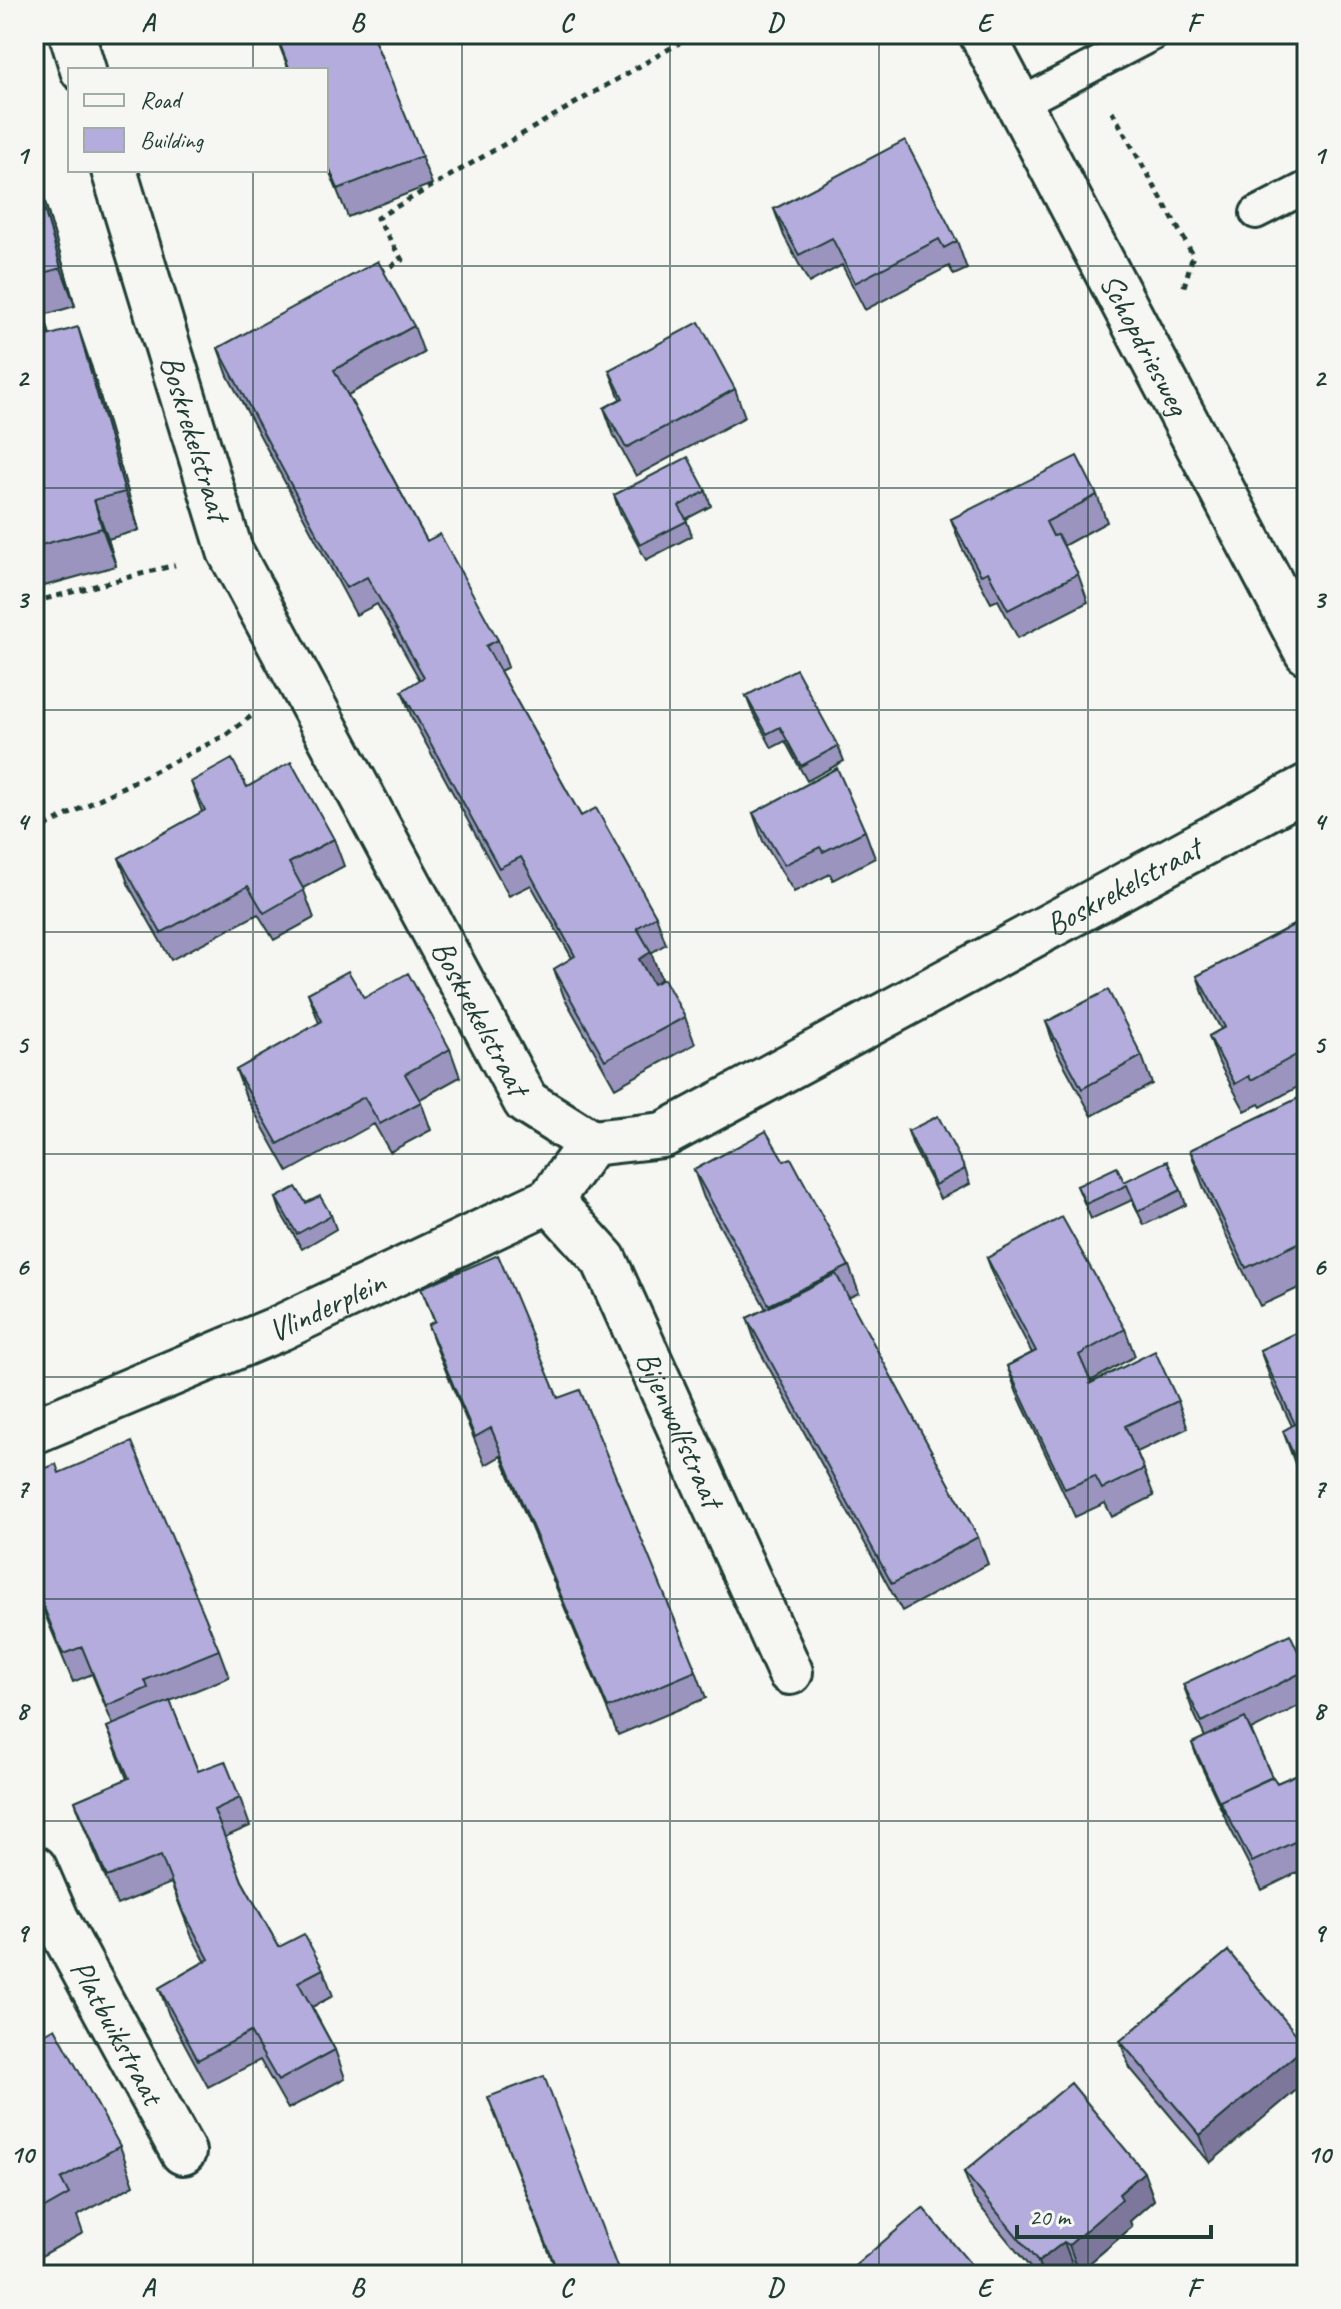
<svg xmlns="http://www.w3.org/2000/svg" width="1341" height="2309" font-family="Caveat,sans-serif">
<style>
.lines{fill:none;stroke-linecap:round;stroke-linejoin:round}
.lane-casing{stroke:#1f3d34;stroke-width:36}
.street-casing{stroke:#1f3d34;stroke-width:50}
.path{stroke:#1f3d34;stroke-width:5;stroke-dasharray:6 6;stroke-linecap:butt}
.lane{stroke:#f6f6f2;stroke-width:30}
.street{stroke:#f6f6f2;stroke-width:44}
.wall{fill:#9a94be;stroke:#1f3d34;stroke-width:2}
.shaded-wall{fill:#7d789b;stroke:#1f3d34;stroke-width:2}
.building{fill:#b3acdd;stroke:#1f3d34;stroke-width:2}
.grid{fill:none;stroke:#1f3d34;stroke-width:2;stroke-opacity:0.55}
.labels{text-anchor:middle;stroke-width:8;stroke-linejoin:round;paint-order:stroke}
.street-label{font-size:32px;fill:#1f3d34;stroke:#f6f6f2}
.neatline{fill:none;stroke:#1f3d34;stroke-width:3}
.grid-label{font-size:26px;text-anchor:middle;font-weight:bold;fill:#1f3d34}
</style>
<rect width="100%" height="100%" fill="#f6f6f2"/>
<filter id="ink" filterUnits="userSpaceOnUse"><feTurbulence type="fractalNoise" baseFrequency=".0125" numOctaves="2"/><feDisplacementMap in="SourceGraphic" scale="16" xChannelSelector="R" yChannelSelector="G"/><feConvolveMatrix kernelMatrix="1 2 1 2 8 2 1 2 1" color-interpolation-filters="sRGB"/></filter>
<g filter="url(#ink)">
<g class="lines">
<defs>
<path id="lane" d="M 1019,104 L 1154,34
M 1256,213 L 1307,187"/>
<g id="street">
<path d="M 72,34 L 83,70"/>
<path id="s1" d="M 982,34 L 1307,652"/>
<path id="s2" d="M 114,170 L 230,551 L 526,1102 L 591,1143 L 663,1135 L 1307,787"/>
<path id="s3" d="M 550,1200 L 604,1260 L 790,1672"/>
<path id="s4" d="M 34,1431 L 280,1328 L 550,1200 L 591,1143"/>
<path id="s5" d="M 34,1868 L 56,1919 L 183,2152"/>
</g>
</defs>
<use href="#lane" class="lane-casing"/>
<use href="#street" class="street-casing"/>
<path class="path" d="M 1112,111 L 1193,255 L 1183,290
M 380,272 L 402,260 L 377,218 L 695,34
M 34,602 L 175,565
M 34,832 L 226,735 L 254,714"/>
<use href="#lane" class="lane"/>
<use href="#street" class="street"/>
</g>
<path class="wall" d="M 275,34 L 372,34 L 432,184 L 348,217 L 326,163 L 326,70 L 289,70 Z
M 34,164 L 75,306 L 44,315 L 50,335 L 91,365 L 139,530 L 108,539 L 116,566 L 37,588 L 34,579 Z
M 774,209 L 957,241 L 967,269 L 954,275 L 949,266 L 865,310 L 842,265 L 809,283 L 784,236 Z
M 414,326 L 424,353 L 348,395 L 427,541 L 498,640 L 508,667 L 500,671 L 581,816 L 656,916 L 666,944 L 651,953 L 661,979 L 653,984 L 685,1017 L 695,1044 L 615,1088 L 564,997 L 554,969 L 572,958 L 531,885 L 509,896 L 412,718 L 402,691 L 420,680 L 377,604 L 356,615 L 228,376 L 218,348 Z
M 609,370 L 735,389 L 745,417 L 636,476 L 614,436 L 604,408 L 620,399 Z
M 706,491 L 711,506 L 686,519 L 692,536 L 646,560 L 619,510 L 614,495 Z
M 1097,495 L 1107,522 L 1063,546 L 1078,574 L 1088,602 L 1018,638 L 998,600 L 991,603 L 961,546 L 951,519 Z
M 746,696 L 838,746 L 844,761 L 807,781 L 785,741 L 772,748 L 752,711 Z
M 191,782 L 334,839 L 344,866 L 303,888 L 314,918 L 274,940 L 258,914 L 171,960 L 129,886 L 119,858 L 202,812 Z
M 753,813 L 865,831 L 875,858 L 833,880 L 830,874 L 794,892 L 763,841 Z
M 1307,918 L 1307,1082 L 1261,1107 L 1259,1104 L 1245,1111 L 1219,1063 L 1209,1036 L 1221,1029 L 1207,1004 L 1197,976 Z
M 308,993 L 364,998 L 450,1049 L 460,1077 L 420,1099 L 431,1130 L 390,1152 L 374,1124 L 288,1172 L 246,1097 L 236,1070 L 319,1023 Z
M 1046,1022 L 1142,1056 L 1152,1084 L 1092,1116 L 1056,1050 Z
M 1307,1094 L 1307,1284 L 1260,1306 L 1204,1189 L 1190,1150 Z
M 908,1131 L 965,1169 L 970,1184 L 940,1199 L 913,1146 Z
M 784,1161 L 849,1266 L 859,1293 L 848,1298 L 978,1537 L 988,1564 L 902,1611 L 757,1346 L 747,1318 L 766,1309 L 704,1198 L 694,1170 Z
M 1124,1182 L 1181,1190 L 1186,1205 L 1144,1225 L 1132,1200 L 1091,1219 L 1077,1186 Z
M 276,1198 L 306,1203 L 331,1215 L 336,1229 L 302,1249 L 281,1213 Z
M 987,1258 L 1125,1329 L 1135,1356 L 1091,1381 L 1092,1383 L 1178,1401 L 1188,1428 L 1137,1452 L 1154,1496 L 1112,1517 L 1105,1503 L 1075,1517 L 1017,1393 L 1007,1366 L 1032,1353 L 997,1285 Z
M 421,1288 L 558,1398 L 696,1671 L 706,1698 L 618,1735 L 501,1456 L 485,1465 L 438,1352 L 428,1325 L 434,1321 Z
M 1307,1328 L 1307,1491 L 1297,1469 L 1283,1431 L 1292,1426 L 1274,1388 L 1260,1350 Z
M 34,1473 L 59,1473 L 219,1650 L 229,1677 L 170,1701 L 198,1771 L 240,1798 L 250,1826 L 225,1837 L 242,1881 L 279,1947 L 323,1969 L 333,1996 L 312,2007 L 335,2050 L 345,2078 L 288,2109 L 260,2060 L 208,2087 L 169,2015 L 159,1988 L 205,1961 L 192,1937 L 171,1883 L 117,1905 L 85,1829 L 75,1801 L 127,1779 L 107,1727 L 113,1725 L 92,1674 L 73,1682 L 34,1588 L 34,1542 L 37,1541 L 34,1535 Z
M 1307,1669 L 1307,1702 L 1251,1730 L 1272,1777 L 1277,1783 L 1307,1770 L 1307,1868 L 1262,1890 L 1230,1828 L 1197,1757 L 1192,1743 L 1205,1737 L 1193,1711 L 1183,1684 Z
M 1228,1951 L 1210,2163 L 1130,2068 L 1120,2041 Z
M 34,2040 L 120,2146 L 134,2185 L 77,2216 L 83,2233 L 34,2260 Z
M 488,2097 L 620,2275 L 558,2275 Z
M 964,2172 L 1144,2172 L 1154,2200 L 1130,2221 L 1132,2227 L 1079,2272 L 1074,2269 L 1066,2275 L 1036,2275 L 974,2199 Z"/>
<path class="shaded-wall" d="M 34,164 L 75,306 L 61,268 L 34,174 Z
M 34,288 L 44,315 L 61,374 L 47,336 Z
M 78,327 L 91,365 L 139,530 L 125,492 Z
M 94,500 L 108,539 L 116,566 L 102,528 Z
M 651,952 L 661,979 L 649,986 L 639,959 Z
M 1306,2046 L 1307,2081 L 1210,2163 L 1200,2135 Z
M 1144,2172 L 1154,2200 L 1130,2221 L 1132,2227 L 1079,2272 L 1069,2245 L 1119,2194 Z
M 1064,2242 L 1074,2269 L 1066,2275 L 1043,2275 L 1038,2262 Z"/>
<path class="building" d="M 276,34 L 372,34 L 422,156 L 338,189 L 326,160 L 326,70 L 290,70 Z
M 905,140 L 957,241 L 944,248 L 939,239 L 855,283 L 832,238 L 799,255 L 774,209 Z
M 34,174 L 61,268 L 34,276 Z
M 378,261 L 414,326 L 334,370 L 427,541 L 440,534 L 498,640 L 486,646 L 581,816 L 596,808 L 656,916 L 637,928 L 651,952 L 639,959 L 653,984 L 664,979 L 685,1017 L 605,1060 L 554,969 L 575,956 L 521,857 L 499,868 L 402,691 L 424,677 L 367,577 L 346,588 L 218,348 Z
M 34,291 L 47,336 L 78,327 L 125,492 L 94,500 L 102,528 L 34,547 Z
M 699,322 L 735,389 L 626,448 L 604,408 L 623,398 L 609,370 Z
M 1077,456 L 1097,495 L 1046,522 L 1053,536 L 1058,535 L 1078,574 L 1008,610 L 988,572 L 981,575 L 951,519 Z
M 688,457 L 706,491 L 679,506 L 687,521 L 640,545 L 614,495 Z
M 796,669 L 838,746 L 801,766 L 780,727 L 767,734 L 746,696 Z
M 232,759 L 247,787 L 291,762 L 334,839 L 289,863 L 304,890 L 264,913 L 248,886 L 161,933 L 119,858 L 205,810 L 191,782 Z
M 837,768 L 865,831 L 823,852 L 820,847 L 784,865 L 753,813 Z
M 1307,918 L 1307,1049 L 1251,1080 L 1249,1076 L 1235,1084 L 1209,1036 L 1225,1027 L 1197,976 Z
M 348,971 L 364,998 L 408,973 L 450,1049 L 405,1074 L 421,1102 L 380,1124 L 364,1097 L 278,1144 L 236,1070 L 322,1021 L 308,993 Z
M 1108,990 L 1142,1056 L 1082,1089 L 1046,1022 Z
M 1307,1094 L 1307,1239 L 1246,1268 L 1190,1150 Z
M 938,1116 L 965,1169 L 935,1185 L 908,1131 Z
M 766,1131 L 784,1161 L 791,1158 L 849,1266 L 769,1305 L 694,1170 Z
M 1167,1161 L 1181,1190 L 1138,1211 L 1127,1185 L 1086,1204 L 1077,1186 L 1117,1167 L 1124,1182 Z
M 296,1187 L 306,1203 L 320,1196 L 331,1215 L 297,1234 L 276,1198 Z
M 1062,1217 L 1125,1329 L 1079,1355 L 1091,1382 L 1089,1384 L 1155,1351 L 1178,1401 L 1125,1426 L 1144,1469 L 1102,1489 L 1095,1476 L 1065,1489 L 1007,1366 L 1036,1351 L 987,1258 Z
M 498,1255 L 558,1398 L 580,1390 L 696,1671 L 608,1708 L 491,1428 L 475,1437 L 428,1325 L 435,1321 L 421,1288 Z
M 836,1274 L 978,1537 L 892,1584 L 747,1318 Z
M 1307,1328 L 1307,1479 L 1305,1480 L 1283,1431 L 1295,1424 L 1260,1350 Z
M 132,1442 L 219,1650 L 145,1680 L 148,1688 L 106,1706 L 82,1647 L 63,1654 L 34,1584 L 34,1542 L 38,1541 L 34,1532 L 34,1473 L 56,1464 L 59,1473 Z
M 1290,1634 L 1307,1670 L 1202,1722 L 1183,1684 Z
M 170,1701 L 198,1771 L 225,1761 L 240,1798 L 214,1810 L 242,1881 L 279,1947 L 304,1934 L 323,1969 L 298,1982 L 335,2050 L 278,2081 L 250,2032 L 198,2060 L 159,1988 L 209,1959 L 182,1909 L 161,1856 L 107,1877 L 75,1801 L 129,1778 L 107,1727 Z
M 1245,1718 L 1272,1777 L 1220,1801 L 1225,1814 L 1192,1743 Z
M 1307,1770 L 1307,1836 L 1252,1862 L 1220,1801 L 1273,1777 L 1277,1783 Z
M 1228,1951 L 1306,2046 L 1200,2135 L 1120,2041 Z
M 55,2028 L 120,2146 L 61,2179 L 69,2194 L 34,2214 L 34,2040 Z
M 544,2076 L 620,2275 L 559,2275 L 488,2097 Z
M 1071,2083 L 1144,2172 L 1119,2194 L 1122,2199 L 1069,2245 L 1064,2242 L 1038,2262 L 964,2172 Z
M 923,2208 L 980,2275 L 844,2275 Z"/>
</g>
<path class="grid" d="M 253,34 L 253,70M 462,34 L 462,2275M 670,34 L 670,2275M 879,34 L 879,2275M 1088,34 L 1088,2275M 253,170 L 253,2275M 34,266 L 1307,266M 34,488 L 1307,488M 34,710 L 1307,710M 34,932 L 1307,932M 34,1154 L 1307,1154M 34,1377 L 1307,1377M 34,1599 L 1307,1599M 34,1821 L 1307,1821M 34,2043 L 1307,2043"/>
<g class="labels">
<g class="street-label">
<text dy="11" stroke="none"><textPath href="#s1" startOffset="350">Schopdriesweg</textPath></text>
<text dy="11" stroke="none"><textPath href="#s2" startOffset="280">Boskrekelstraat</textPath></text>
<text dy="11" stroke="none"><textPath href="#s2" startOffset="1696">Boskrekelstraat</textPath></text>
<text dy="11" stroke="none"><textPath href="#s2" startOffset="928">Boskrekelstraat</textPath></text>
<text dy="11" stroke="none"><textPath href="#s4" startOffset="318">Vlinderplein</textPath></text>
<text dy="11" stroke="none"><textPath href="#s3" startOffset="266">Bijenwolfstraat</textPath></text>
<text dy="11" stroke="none"><textPath href="#s5" startOffset="184">Platbuikstraat</textPath></text>
</g>
</g>
<rect width="1341" height="2309" fill="none" stroke="#f6f6f2" stroke-width="88"/>
<rect x="68" y="68" width="260" height="104" fill="#f6f6f2" stroke="#a0aca6" stroke-width="2"/>
<rect x="84" y="94" width="40" height="12" fill="#f6f6f2" stroke="#a0aca6" stroke-width="2"/>
<text x="140" y="108" font-size="24" fill="#1f3d34">Road</text>
<rect x="84" y="128" width="40" height="24" fill="#b3acdd" stroke="#a0aca6" stroke-width="2"/>
<text x="140" y="148" font-size="24" fill="#1f3d34">Building</text>
<path d="M1017 2225v12h194v-12" fill="none" stroke="#1f3d34" stroke-width="4"/>
<text x="1029" y="2225" font-size="24" fill="#1f3d34" stroke="#f6f6f2" stroke-width="6" paint-order="stroke">20 m</text>
<rect x="44" y="44" width="1253" height="2221" class="neatline"/>
<g class="grid-label">
<text x="148" y="31">A</text>
<text x="357" y="31">B</text>
<text x="566" y="31">C</text>
<text x="775" y="31">D</text>
<text x="984" y="31">E</text>
<text x="1193" y="31">F</text>
<text x="22" y="164">1</text>
<text x="1319" y="164">1</text>
<text x="22" y="386">2</text>
<text x="1319" y="386">2</text>
<text x="22" y="608">3</text>
<text x="1319" y="608">3</text>
<text x="22" y="830">4</text>
<text x="1319" y="830">4</text>
<text x="22" y="1053">5</text>
<text x="1319" y="1053">5</text>
<text x="22" y="1275">6</text>
<text x="1319" y="1275">6</text>
<text x="22" y="1497">7</text>
<text x="1319" y="1497">7</text>
<text x="22" y="1719">8</text>
<text x="1319" y="1719">8</text>
<text x="22" y="1941">9</text>
<text x="1319" y="1941">9</text>
<text x="22" y="2163">10</text>
<text x="1319" y="2163">10</text>
<text x="148" y="2296">A</text>
<text x="357" y="2296">B</text>
<text x="566" y="2296">C</text>
<text x="775" y="2296">D</text>
<text x="984" y="2296">E</text>
<text x="1193" y="2296">F</text>
</g>
</svg>
